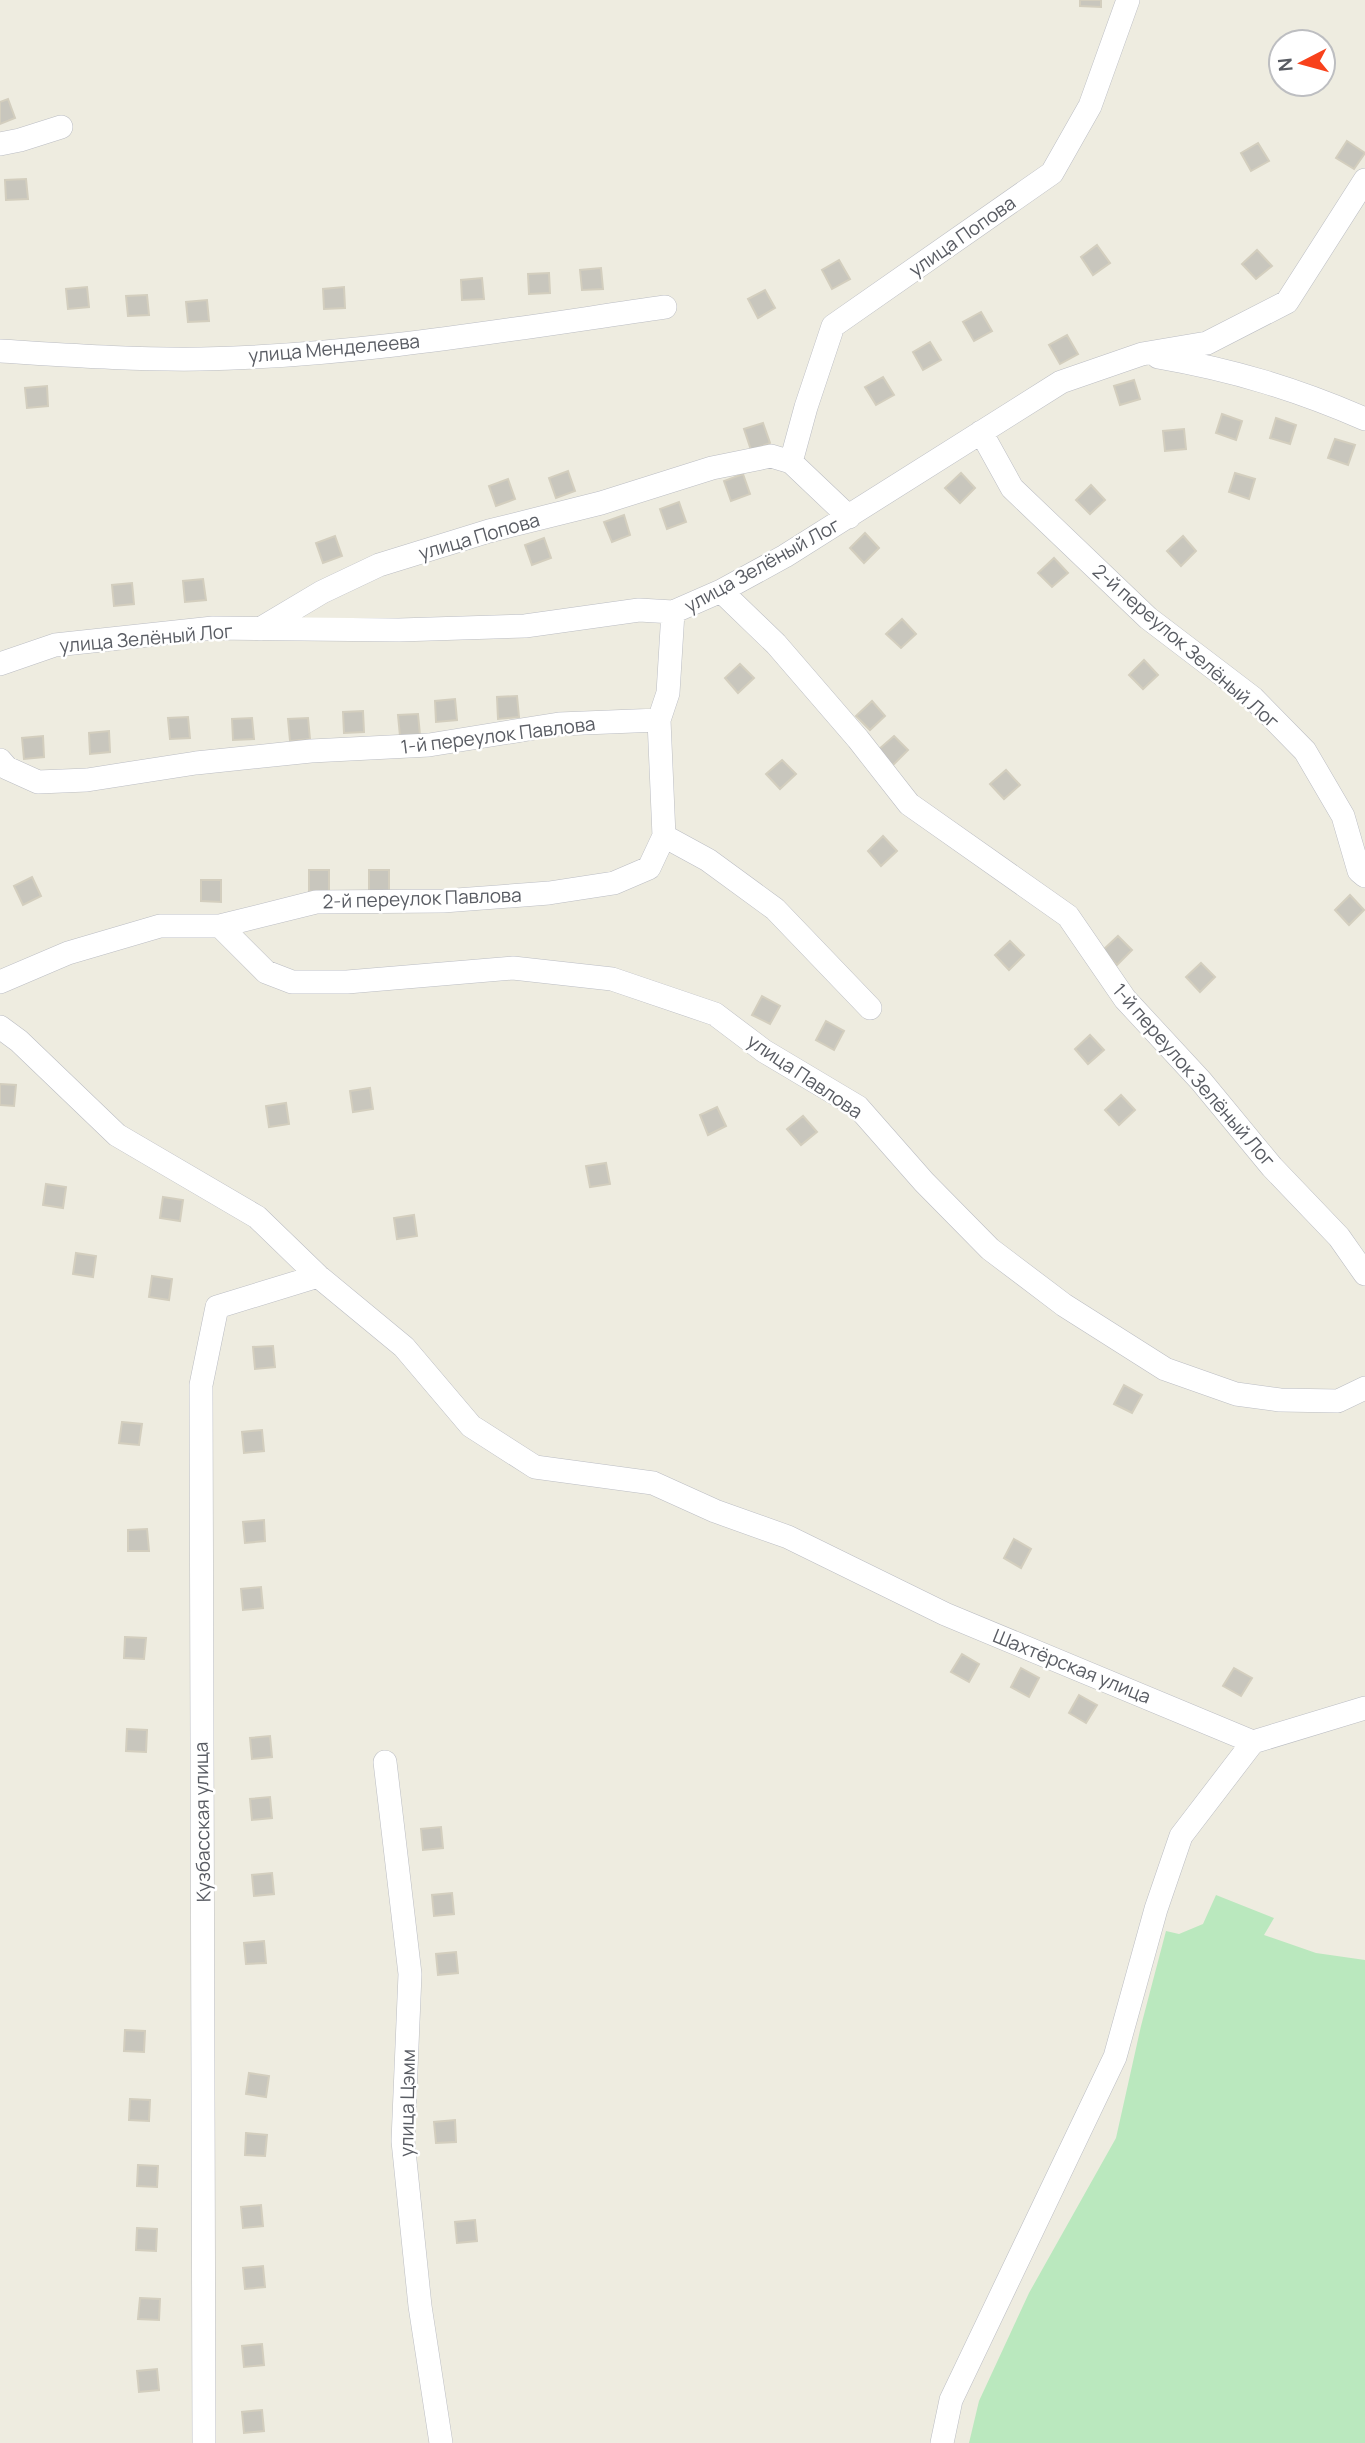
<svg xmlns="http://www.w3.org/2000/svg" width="1365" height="2443" font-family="Manrope,sans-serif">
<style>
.green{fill:#bae8be}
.building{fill:#c8c6bd;stroke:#d3cebe;stroke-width:2}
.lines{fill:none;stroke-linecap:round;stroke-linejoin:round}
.street-casing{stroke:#bbbdc3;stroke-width:24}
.street{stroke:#fff;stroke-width:23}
.labels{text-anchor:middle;stroke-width:5;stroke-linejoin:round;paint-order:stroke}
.street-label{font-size:19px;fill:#595c63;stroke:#fff}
</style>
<rect width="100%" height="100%" fill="#eeece0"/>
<path class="green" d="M 1216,1895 L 1274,1918 L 1264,1935 L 1316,1953 L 1365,1960 L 1365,2443 L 969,2443 L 979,2401 L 1029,2293 L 1116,2138 L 1141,2026 L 1166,1931 L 1179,1934 L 1203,1924 Z"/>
<path class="building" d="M 1080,0 L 1101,0 L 1101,7 L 1080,6 Z
M 8,99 L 15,118 L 0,124 L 0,102 Z
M 1347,141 L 1365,153 L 1354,169 L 1336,158 Z
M 1258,143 L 1269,161 L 1251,171 L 1241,153 Z
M 26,179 L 28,199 L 6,200 L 5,180 Z
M 1097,245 L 1110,263 L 1093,275 L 1081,257 Z
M 1257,250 L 1272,266 L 1256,279 L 1242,264 Z
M 839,260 L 850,279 L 832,289 L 822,270 Z
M 601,268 L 603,289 L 582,290 L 580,270 Z
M 549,273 L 550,293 L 529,294 L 528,274 Z
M 482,278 L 484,299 L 462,300 L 461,280 Z
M 87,287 L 89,307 L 68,309 L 66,289 Z
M 344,287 L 345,308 L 324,309 L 323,289 Z
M 765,290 L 775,308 L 758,318 L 748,299 Z
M 147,295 L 149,315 L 128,316 L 126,296 Z
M 207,300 L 209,321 L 188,322 L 186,302 Z
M 981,312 L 992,331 L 974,341 L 963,322 Z
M 1067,335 L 1078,354 L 1060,364 L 1049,345 Z
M 930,342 L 941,360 L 923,370 L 913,352 Z
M 883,377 L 894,395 L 876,405 L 865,387 Z
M 1134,380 L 1140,399 L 1120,405 L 1114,386 Z
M 47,386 L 48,406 L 27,408 L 25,388 Z
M 1222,414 L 1242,421 L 1236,440 L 1216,433 Z
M 1276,418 L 1296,425 L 1290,444 L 1270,438 Z
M 763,423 L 770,443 L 751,450 L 744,429 Z
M 1184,429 L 1186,449 L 1165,451 L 1163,431 Z
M 1335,439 L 1355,445 L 1348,465 L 1328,458 Z
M 568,471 L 575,491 L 556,498 L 549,478 Z
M 961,473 L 975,488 L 960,503 L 945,488 Z
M 1235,473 L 1255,479 L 1249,499 L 1229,492 Z
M 743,474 L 750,494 L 731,501 L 724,481 Z
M 508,479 L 515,499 L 496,506 L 489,486 Z
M 1091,485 L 1105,500 L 1090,514 L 1076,500 Z
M 679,502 L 686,522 L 667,529 L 660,509 Z
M 624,515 L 630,535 L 612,542 L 604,522 Z
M 865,533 L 879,548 L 864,563 L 850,548 Z
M 335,536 L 342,556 L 323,563 L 316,543 Z
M 1183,536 L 1196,551 L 1181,566 L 1167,551 Z
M 544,538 L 551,558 L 532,565 L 525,545 Z
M 1054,558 L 1068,573 L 1052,587 L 1038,573 Z
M 203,579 L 206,600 L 185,602 L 183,581 Z
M 132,583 L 134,604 L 114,606 L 112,585 Z
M 902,619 L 916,634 L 901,648 L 886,634 Z
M 1144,660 L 1158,675 L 1143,689 L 1129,675 Z
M 740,664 L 754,678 L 738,693 L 725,678 Z
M 517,696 L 519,717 L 498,719 L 497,697 Z
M 455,699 L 457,720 L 436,722 L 435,701 Z
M 872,701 L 885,716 L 870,730 L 856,716 Z
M 363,711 L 364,732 L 344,733 L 343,712 Z
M 418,714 L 420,735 L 400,736 L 398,715 Z
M 188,717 L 190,738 L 170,739 L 168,718 Z
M 252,718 L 254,739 L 233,740 L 232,719 Z
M 308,718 L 310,739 L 290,741 L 288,719 Z
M 109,731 L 110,752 L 90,754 L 89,733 Z
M 43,736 L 44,757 L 24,759 L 22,738 Z
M 894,736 L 908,750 L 893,765 L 878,750 Z
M 782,760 L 796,774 L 780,789 L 766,774 Z
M 1006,770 L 1020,785 L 1004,799 L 990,784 Z
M 883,836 L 897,851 L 881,866 L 868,851 Z
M 309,870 L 329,870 L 329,891 L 309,891 Z
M 369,870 L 389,870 L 389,891 L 369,891 Z
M 32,877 L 41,896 L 23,905 L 14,886 Z
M 201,880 L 221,880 L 221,902 L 201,901 Z
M 1350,895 L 1364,910 L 1349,925 L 1335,910 Z
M 1118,936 L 1132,950 L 1117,965 L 1103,950 Z
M 1010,941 L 1024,955 L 1009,970 L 995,955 Z
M 1201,963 L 1215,977 L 1200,992 L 1186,977 Z
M 762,996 L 780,1006 L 770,1024 L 752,1015 Z
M 826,1021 L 844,1031 L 834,1050 L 816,1040 Z
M 1090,1035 L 1104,1050 L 1088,1064 L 1075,1049 Z
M 0,1084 L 16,1085 L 14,1106 L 0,1105 Z
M 370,1088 L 373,1109 L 353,1112 L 350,1091 Z
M 1121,1095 L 1135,1110 L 1119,1125 L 1105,1110 Z
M 286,1103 L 289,1124 L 269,1127 L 266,1106 Z
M 717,1107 L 726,1126 L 708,1135 L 700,1115 Z
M 803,1116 L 817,1132 L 801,1145 L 787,1129 Z
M 606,1163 L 610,1184 L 590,1187 L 586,1166 Z
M 46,1184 L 66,1187 L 63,1208 L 43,1205 Z
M 163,1197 L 183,1200 L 180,1221 L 160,1218 Z
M 414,1215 L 417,1236 L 397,1239 L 394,1218 Z
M 76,1253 L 96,1256 L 93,1277 L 73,1274 Z
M 152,1276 L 172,1279 L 169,1300 L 149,1297 Z
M 273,1346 L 275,1367 L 255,1369 L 253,1347 Z
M 1124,1385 L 1142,1395 L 1132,1413 L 1114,1404 Z
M 122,1422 L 142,1424 L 139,1445 L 119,1443 Z
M 262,1430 L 264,1451 L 244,1453 L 242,1432 Z
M 264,1520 L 265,1541 L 245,1543 L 243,1522 Z
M 147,1529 L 149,1551 L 128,1551 L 128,1530 Z
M 1014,1539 L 1031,1549 L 1021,1568 L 1004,1558 Z
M 261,1587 L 263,1608 L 243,1610 L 241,1589 Z
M 125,1637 L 146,1638 L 144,1659 L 124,1658 Z
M 962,1654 L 979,1664 L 969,1682 L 951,1672 Z
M 1021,1668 L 1039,1678 L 1029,1697 L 1011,1687 Z
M 1234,1668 L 1252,1678 L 1241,1696 L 1223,1686 Z
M 1079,1695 L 1097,1705 L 1086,1723 L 1069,1713 Z
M 127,1729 L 147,1730 L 146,1752 L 126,1751 Z
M 270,1736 L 272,1757 L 252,1759 L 250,1738 Z
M 270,1797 L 272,1818 L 252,1820 L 250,1799 Z
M 441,1827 L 443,1848 L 423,1850 L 421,1829 Z
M 272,1873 L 274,1894 L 254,1896 L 252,1875 Z
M 452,1893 L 454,1914 L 434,1916 L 432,1895 Z
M 264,1941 L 266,1963 L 246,1964 L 244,1943 Z
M 456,1952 L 458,1973 L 438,1975 L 436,1954 Z
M 125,2030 L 145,2031 L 144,2052 L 124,2051 Z
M 249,2073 L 269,2076 L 266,2097 L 246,2094 Z
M 130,2099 L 150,2100 L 149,2121 L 129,2120 Z
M 455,2120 L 456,2142 L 436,2143 L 434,2122 Z
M 246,2133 L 267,2135 L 265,2156 L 245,2155 Z
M 138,2165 L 158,2166 L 157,2187 L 137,2186 Z
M 261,2205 L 263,2226 L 243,2228 L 241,2207 Z
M 475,2220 L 477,2241 L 457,2243 L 455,2222 Z
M 137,2228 L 157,2229 L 156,2251 L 136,2250 Z
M 263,2266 L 265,2287 L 245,2289 L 243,2268 Z
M 140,2298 L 160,2299 L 159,2320 L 138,2319 Z
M 262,2344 L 264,2365 L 244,2367 L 242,2346 Z
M 157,2369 L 159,2390 L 139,2392 L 137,2371 Z
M 262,2410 L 264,2431 L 244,2433 L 242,2412 Z"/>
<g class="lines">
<defs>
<path id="street" d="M 0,144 L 20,140 L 61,127
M 0,351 C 66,355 135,360 201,359 C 357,356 512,329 665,307
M 1158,357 C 1233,370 1296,389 1365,419
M 981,432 L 1012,488 L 1148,618 L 1253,698 L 1305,751 L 1343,816 L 1359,871 L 1365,876
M 849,517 L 791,462 L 806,407 L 833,326 L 1052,173 L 1090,106 L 1128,0
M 721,591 L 776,644 L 858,739 L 909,804 L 1068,916 L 1125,999 L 1201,1081 L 1272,1167 L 1339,1237 L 1365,1274
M 260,629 L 322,592 L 379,565 L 489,531 L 601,503 L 712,468 L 771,456 L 791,462
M 0,664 L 55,645 L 213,628 L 399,630 L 525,626 L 639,610 L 673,612 L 721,591 L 785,556 L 1061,382 L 1142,354 L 1207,343 L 1287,302 L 1365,180
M 659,720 L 668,693 L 673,612
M 0,760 L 7,768 L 38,782 L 87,780 L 196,763 L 311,751 L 429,745 L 559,724 L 659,720 L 664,836 L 708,860 L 775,909 L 870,1008
M 220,926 L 266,972 L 292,982 L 347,982 L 513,968 L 612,979 L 715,1014 L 764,1051 L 858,1107 L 924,1182 L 990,1249 L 1064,1305 L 1165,1369 L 1236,1394 L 1280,1400 L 1338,1401 L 1365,1388
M 0,982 L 68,953 L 160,926 L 220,926 L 316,902 L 443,901 L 549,893 L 614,883 L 649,868 L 664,836
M 0,1027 L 19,1041 L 117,1135 L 257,1217 L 318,1276 L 404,1347 L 471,1426 L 535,1467 L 653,1483 L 715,1511 L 788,1537 L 945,1614 L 1253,1742 L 1365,1708
M 385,1762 L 410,1974 L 403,2141 L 420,2306 L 441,2443
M 204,2443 L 201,1385 L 217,1307 L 318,1276
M 942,2443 L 951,2400 L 1115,2057 L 1156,1909 L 1181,1836 L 1253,1742"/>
</defs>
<use href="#street" class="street-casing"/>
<use href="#street" class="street"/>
</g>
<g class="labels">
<g class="street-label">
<text transform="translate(962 236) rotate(-35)" y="7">улица Попова</text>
<text transform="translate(334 348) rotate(-5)" y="7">улица Менделеева</text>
<text transform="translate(479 536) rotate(-16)" y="7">улица Попова</text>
<text transform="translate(762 565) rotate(-29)" y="7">улица Зелёный Лог</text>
<text transform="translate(146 638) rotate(-5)" y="7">улица Зелёный Лог</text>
<text transform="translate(1186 646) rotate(41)" y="7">2-й переулок Зелёный Лог</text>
<text transform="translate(498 735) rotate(-7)" y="7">1-й переулок Павлова</text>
<text transform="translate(422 898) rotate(-2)" y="7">2-й переулок Павлова</text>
<text transform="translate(1194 1075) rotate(49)" y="7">1-й переулок Зелёный Лог</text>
<text transform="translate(805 1076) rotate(34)" y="7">улица Павлова</text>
<text transform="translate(1072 1666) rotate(22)" y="7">Шахтёрская улица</text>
<text transform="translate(202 1822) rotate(-91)" y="7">Кузбасская улица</text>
<text transform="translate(407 2103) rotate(-89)" y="7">улица Цэмм</text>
</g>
</g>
<g transform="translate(1302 63) rotate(264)"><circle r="33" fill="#ffffff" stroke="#bdbec1" stroke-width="2"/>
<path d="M0-5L12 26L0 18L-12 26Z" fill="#f8411b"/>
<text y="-10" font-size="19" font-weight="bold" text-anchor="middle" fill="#595c63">N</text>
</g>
</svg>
